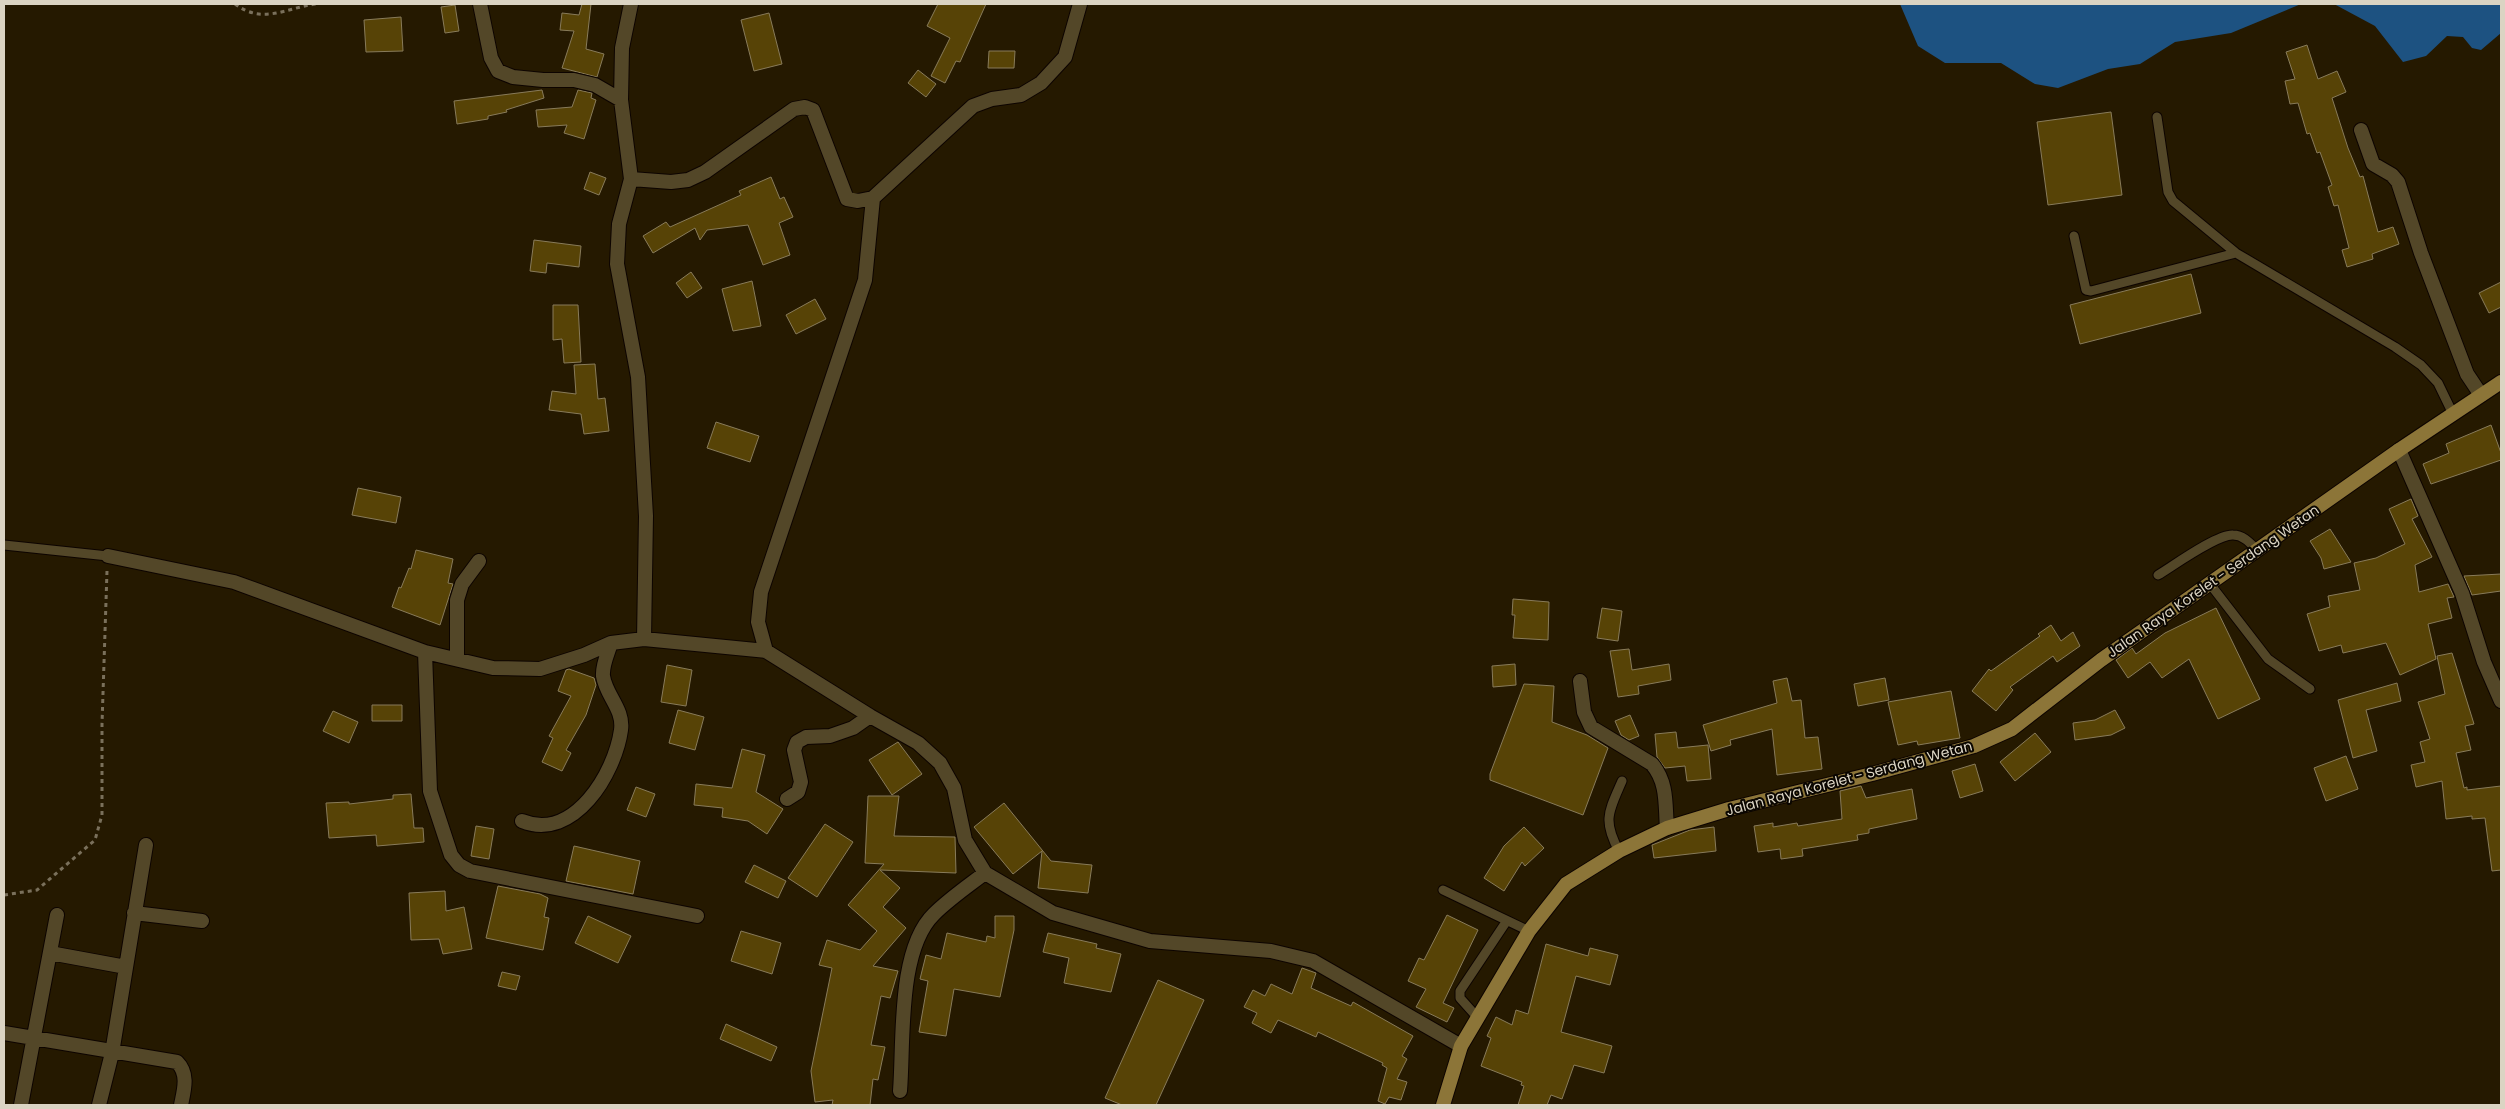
<svg xmlns="http://www.w3.org/2000/svg" width="2505" height="1109" font-family="Poppins,sans-serif">
<style>
.water{fill:#1d5281}
.building{fill:#574306;stroke:#887b5a}
.lines{fill:none;stroke-linecap:round;stroke-linejoin:round}
.service-casing{stroke:#0d0400;stroke-width:11}
.minor-casing{stroke:#0d0400;stroke-width:16}
.primary-casing{stroke:#0d0400;stroke-width:16}
.path{stroke:#7a705b;stroke-width:3;stroke-dasharray:4 4;stroke-linecap:butt}
.service{stroke:#534728;stroke-width:9}
.minor{stroke:#534728;stroke-width:14}
.primary{stroke:#8c7538;stroke-width:14}
.labels{text-anchor:middle;stroke-width:4;stroke-linejoin:round;paint-order:stroke}
.street-label{font-size:14px;fill:#dbd4c3;stroke:#0a0600}
</style>
<rect width="100%" height="100%" fill="#251900"/>
<path class="water" d="M 1900,4 L 2301,4 L 2231,33 L 2175,42 L 2140,64 L 2108,69 L 2058,88 L 2035,84 L 2001,63 L 1945,63 L 1918,46 Z
M 2334,4 L 2501,4 L 2501,33 L 2481,50 L 2472,48 L 2463,37 L 2447,36 L 2426,56 L 2403,62 L 2375,26 Z"/>
<path class="building" d="M 582,4 L 591,4 L 586,49 L 604,54 L 597,77 L 562,68 L 574,31 L 560,30 L 562,13 L 579,15 Z
M 938,4 L 986,4 L 960,62 L 956,61 L 945,83 L 931,76 L 950,38 L 927,26 Z
M 455,5 L 459,31 L 445,33 L 441,7 Z
M 769,13 L 782,64 L 754,71 L 741,20 Z
M 401,17 L 403,51 L 366,52 L 364,20 Z
M 2307,45 L 2318,79 L 2337,71 L 2346,92 L 2332,98 L 2348,148 L 2360,177 L 2363,176 L 2378,232 L 2393,227 L 2399,244 L 2372,254 L 2373,259 L 2347,267 L 2342,250 L 2349,248 L 2338,205 L 2334,206 L 2328,187 L 2332,185 L 2320,152 L 2317,153 L 2310,133 L 2307,134 L 2298,103 L 2290,104 L 2285,81 L 2295,79 L 2286,52 Z
M 989,51 L 1015,51 L 1014,68 L 988,68 Z
M 918,70 L 936,84 L 926,97 L 908,83 Z
M 542,90 L 544,98 L 506,110 L 507,112 L 488,116 L 488,119 L 457,124 L 454,101 Z
M 578,90 L 592,93 L 591,98 L 596,100 L 584,139 L 564,133 L 567,125 L 538,127 L 536,110 L 572,107 Z
M 2111,112 L 2122,195 L 2048,205 L 2037,122 Z
M 590,172 L 606,178 L 599,195 L 584,189 Z
M 771,177 L 780,199 L 784,197 L 793,217 L 779,223 L 790,255 L 763,265 L 748,225 L 707,230 L 700,240 L 695,228 L 653,253 L 643,236 L 666,222 L 670,227 L 741,195 L 739,191 Z
M 534,240 L 581,246 L 579,267 L 547,263 L 546,273 L 530,271 Z
M 691,272 L 702,288 L 687,298 L 676,283 Z
M 2191,274 L 2201,313 L 2080,344 L 2070,305 Z
M 752,281 L 761,326 L 733,331 L 722,289 Z
M 2501,282 L 2501,307 L 2489,313 L 2479,293 Z
M 815,299 L 826,319 L 796,334 L 786,315 Z
M 553,305 L 578,305 L 581,362 L 564,363 L 562,339 L 553,340 Z
M 595,364 L 598,399 L 605,398 L 609,431 L 584,434 L 581,414 L 549,410 L 552,391 L 576,394 L 574,365 Z
M 716,422 L 759,436 L 750,462 L 707,448 Z
M 2491,425 L 2501,453 L 2501,460 L 2431,484 L 2423,464 L 2449,453 L 2446,444 Z
M 358,488 L 401,497 L 396,523 L 352,515 Z
M 2411,499 L 2418,516 L 2412,519 L 2432,557 L 2415,565 L 2419,592 L 2448,584 L 2454,597 L 2447,598 L 2452,618 L 2428,624 L 2436,659 L 2400,675 L 2386,643 L 2343,653 L 2341,645 L 2319,651 L 2307,614 L 2330,607 L 2328,596 L 2360,590 L 2354,563 L 2376,558 L 2405,544 L 2389,509 Z
M 2330,529 L 2351,562 L 2324,569 L 2321,558 L 2310,541 Z
M 416,550 L 453,559 L 448,583 L 453,584 L 440,625 L 392,607 L 399,587 L 401,588 L 409,568 L 411,569 Z
M 2501,574 L 2501,591 L 2472,595 L 2464,576 Z
M 1513,599 L 1549,602 L 1548,640 L 1513,638 L 1515,615 L 1512,615 Z
M 1602,608 L 1622,611 L 1618,641 L 1597,638 Z
M 2216,608 L 2260,699 L 2218,719 L 2189,659 L 2162,678 L 2150,662 L 2128,678 L 2116,660 L 2132,648 L 2136,654 L 2165,633 Z
M 2051,625 L 2061,641 L 2073,632 L 2080,646 L 2057,662 L 2053,656 L 2010,687 L 2013,690 L 1996,711 L 1972,691 L 1989,669 L 1991,671 L 2040,636 L 2038,634 Z
M 1629,649 L 1632,670 L 1669,664 L 1671,680 L 1638,686 L 1639,694 L 1618,697 L 1610,651 Z
M 2452,653 L 2474,724 L 2465,726 L 2471,750 L 2456,753 L 2464,788 L 2467,787 L 2467,790 L 2501,786 L 2501,870 L 2492,871 L 2485,818 L 2472,819 L 2472,816 L 2446,819 L 2442,781 L 2416,787 L 2411,765 L 2425,762 L 2420,742 L 2430,739 L 2418,702 L 2445,694 L 2437,656 Z
M 1515,664 L 1516,685 L 1493,687 L 1492,666 Z
M 667,665 L 692,670 L 686,706 L 661,702 Z
M 569,669 L 594,678 L 596,685 L 586,715 L 566,750 L 571,753 L 562,771 L 542,762 L 553,738 L 549,736 L 571,696 L 558,691 L 566,670 Z
M 1787,678 L 1792,701 L 1801,700 L 1805,738 L 1818,737 L 1822,769 L 1777,775 L 1772,729 L 1730,740 L 1731,745 L 1711,751 L 1703,725 L 1777,703 L 1773,681 Z
M 1885,678 L 1889,700 L 1858,706 L 1854,684 Z
M 2397,683 L 2401,701 L 2366,710 L 2377,751 L 2353,758 L 2338,700 Z
M 1524,684 L 1554,686 L 1552,722 L 1587,735 L 1608,748 L 1583,815 L 1490,780 L 1490,774 Z
M 1951,691 L 1960,738 L 1918,745 L 1917,741 L 1898,745 L 1888,702 Z
M 372,705 L 402,705 L 402,721 L 372,721 Z
M 678,710 L 704,717 L 695,750 L 669,743 Z
M 2115,710 L 2125,728 L 2111,735 L 2075,740 L 2073,723 L 2095,720 Z
M 333,711 L 358,722 L 349,743 L 323,731 Z
M 1630,715 L 1639,736 L 1629,740 L 1621,735 L 1615,721 Z
M 1676,732 L 1678,748 L 1708,745 L 1711,779 L 1687,781 L 1685,766 L 1665,768 L 1657,757 L 1655,734 Z
M 2035,733 L 2051,752 L 2015,781 L 2000,762 Z
M 898,742 L 922,774 L 892,795 L 869,760 Z
M 742,749 L 765,755 L 756,792 L 783,809 L 767,834 L 748,821 L 722,817 L 723,808 L 694,805 L 696,784 L 732,788 Z
M 2346,756 L 2358,789 L 2326,801 L 2314,768 Z
M 1975,764 L 1983,791 L 1960,798 L 1952,771 Z
M 1861,786 L 1866,798 L 1912,789 L 1917,819 L 1869,829 L 1869,833 L 1857,835 L 1858,840 L 1802,849 L 1803,856 L 1781,859 L 1780,849 L 1758,852 L 1754,826 L 1773,823 L 1773,827 L 1797,823 L 1798,826 L 1842,819 L 1840,791 Z
M 636,787 L 655,794 L 646,817 L 627,810 Z
M 411,794 L 414,828 L 423,828 L 424,842 L 377,846 L 376,835 L 329,838 L 326,803 L 349,802 L 349,804 L 393,799 L 393,795 Z
M 868,796 L 899,796 L 894,836 L 955,837 L 956,873 L 880,870 L 900,888 L 883,907 L 906,928 L 873,966 L 898,971 L 890,998 L 881,996 L 871,1045 L 885,1047 L 878,1080 L 873,1079 L 870,1105 L 832,1105 L 833,1100 L 815,1102 L 811,1071 L 832,968 L 819,965 L 827,940 L 860,950 L 877,931 L 848,905 L 884,864 L 865,863 Z
M 1004,803 L 1051,861 L 1092,865 L 1088,893 L 1038,888 L 1042,851 L 1013,874 L 974,827 Z
M 825,824 L 853,842 L 817,897 L 788,878 Z
M 476,826 L 494,829 L 489,859 L 471,856 Z
M 1524,827 L 1544,848 L 1525,866 L 1522,862 L 1504,891 L 1484,878 L 1504,846 Z
M 1714,827 L 1716,851 L 1654,858 L 1652,845 L 1690,830 Z
M 574,846 L 640,861 L 633,894 L 566,881 Z
M 754,865 L 786,881 L 778,898 L 745,882 Z
M 498,886 L 540,894 L 548,898 L 544,917 L 549,918 L 543,950 L 486,938 Z
M 445,891 L 446,911 L 464,907 L 472,949 L 443,954 L 439,939 L 411,940 L 409,893 Z
M 1447,915 L 1478,930 L 1443,1003 L 1454,1008 L 1447,1022 L 1416,1007 L 1426,989 L 1408,981 L 1419,958 L 1424,960 Z
M 588,916 L 631,936 L 618,963 L 575,943 Z
M 995,916 L 1014,916 L 1014,930 L 1000,997 L 954,989 L 946,1036 L 919,1032 L 928,981 L 920,979 L 926,955 L 941,959 L 947,933 L 986,942 L 987,936 L 995,938 Z
M 741,931 L 781,943 L 772,974 L 731,961 Z
M 1048,933 L 1097,944 L 1096,948 L 1121,954 L 1111,992 L 1064,983 L 1069,958 L 1043,952 Z
M 1546,944 L 1588,956 L 1590,948 L 1618,955 L 1610,985 L 1576,976 L 1561,1032 L 1612,1046 L 1604,1073 L 1574,1065 L 1562,1099 L 1551,1095 L 1547,1105 L 1518,1105 L 1524,1086 L 1521,1085 L 1522,1082 L 1481,1066 L 1491,1038 L 1487,1036 L 1496,1017 L 1512,1025 L 1516,1010 L 1528,1014 Z
M 1302,968 L 1316,973 L 1311,988 L 1351,1006 L 1353,1002 L 1413,1036 L 1402,1056 L 1407,1059 L 1397,1079 L 1407,1082 L 1401,1100 L 1389,1097 L 1385,1104 L 1378,1101 L 1387,1068 L 1382,1065 L 1383,1063 L 1318,1032 L 1316,1037 L 1278,1020 L 1271,1033 L 1252,1023 L 1257,1013 L 1244,1007 L 1253,990 L 1265,996 L 1271,984 L 1292,994 Z
M 502,972 L 520,976 L 516,990 L 498,986 Z
M 1158,980 L 1204,1000 L 1156,1105 L 1122,1105 L 1105,1098 Z
M 726,1024 L 777,1047 L 771,1061 L 720,1039 Z"/>
<g class="lines">
<defs>
<path id="service" d="M 2157,117 L 2168,192 L 2173,201 L 2236,253 L 2395,347 L 2421,365 L 2438,383 L 2453,414
M 2074,236 L 2086,290 L 2091,291 L 2236,253
M 4,545 L 108,556
M 2158,575 C 2173,566 2217,534 2233,535 C 2244,535 2251,544 2258,551
M 2210,584 L 2268,659 L 2310,689
M 1619,851 C 1602,820 1609,811 1622,781
M 1443,890 L 1529,931
M 1477,1017 L 1460,998 L 1460,991 L 1506,922"/>
<path id="minor" d="M 480,4 L 491,58 L 498,71 L 513,77 L 543,80 L 574,80 L 595,85 L 621,100
M 631,4 L 622,48 L 621,100 L 631,179 L 619,224 L 617,264 L 638,377 L 646,516 L 644,639
M 2361,130 L 2373,164 L 2392,175 L 2398,182 L 2421,253 L 2467,374 L 2481,395
M 631,179 L 671,182 L 688,180 L 705,172 L 794,109 L 805,107 L 813,110 L 847,199 L 858,201 L 873,198
M 2399,450 L 2462,593 L 2484,662 L 2501,701
M 108,556 L 234,582 L 425,652 L 493,668 L 540,669 L 584,655 L 611,643 L 644,639 L 766,651 L 870,716 L 918,743 L 940,763 L 954,788 L 965,840 L 985,873 L 1053,913 L 1150,941 L 1271,951 L 1313,961 L 1461,1046
M 766,651 L 758,622 L 761,592 L 865,280 L 873,198 L 973,106 L 992,99 L 1021,95 L 1041,83 L 1065,57 L 1080,4
M 425,652 L 430,791 L 451,855 L 459,865 L 470,871 L 697,916
M 457,658 L 457,600 L 462,584 L 479,561
M 1580,681 L 1584,712 L 1591,727 L 1652,764 C 1668,783 1665,805 1667,828
M 787,799 L 798,792 L 801,782 L 794,750 L 797,742 L 806,737 L 830,736 L 853,728 L 870,716
M 522,821 C 574,842 615,773 621,730 C 624,709 606,696 603,676 C 602,665 608,653 611,643
M 134,913 L 202,921
M 50,953 L 126,967
M 4,1033 L 177,1062 C 189,1074 184,1090 181,1105
M 900,1091 C 904,1042 897,950 934,914 C 949,899 968,886 985,873
M 21,1105 L 57,915
M 99,1105 L 112,1053 L 146,845"/>
<path id="primary" d="M 1443,1105 L 1461,1046 L 1529,931 L 1566,884 L 1619,851 L 1667,828 L 1729,809 L 1872,774 L 1974,746 L 2012,729 L 2101,660 L 2399,450 L 2501,382"/>
</defs>
<use href="#service" class="service-casing"/>
<use href="#minor" class="minor-casing"/>
<use href="#primary" class="primary-casing"/>
<path class="path" d="M 235,4 C 263,25 285,8 316,4
M 4,895 L 37,890 L 95,840 L 102,815 L 102,724 L 107,571"/>
<use href="#service" class="service"/>
<use href="#minor" class="minor"/>
<use href="#primary" class="primary"/>
</g>
<g class="labels">
<g class="street-label">
<text transform="translate(2213 581) rotate(-35)" y="5">Jalan Raya Korelet - Serdang Wetan</text>
<text transform="translate(1849 778) rotate(-15)" y="5">Jalan Raya Korelet - Serdang Wetan</text>
</g>
</g>
<rect width="2505" height="1109" fill="none" stroke="#dbd4c3" stroke-width="10"/>
</svg>
